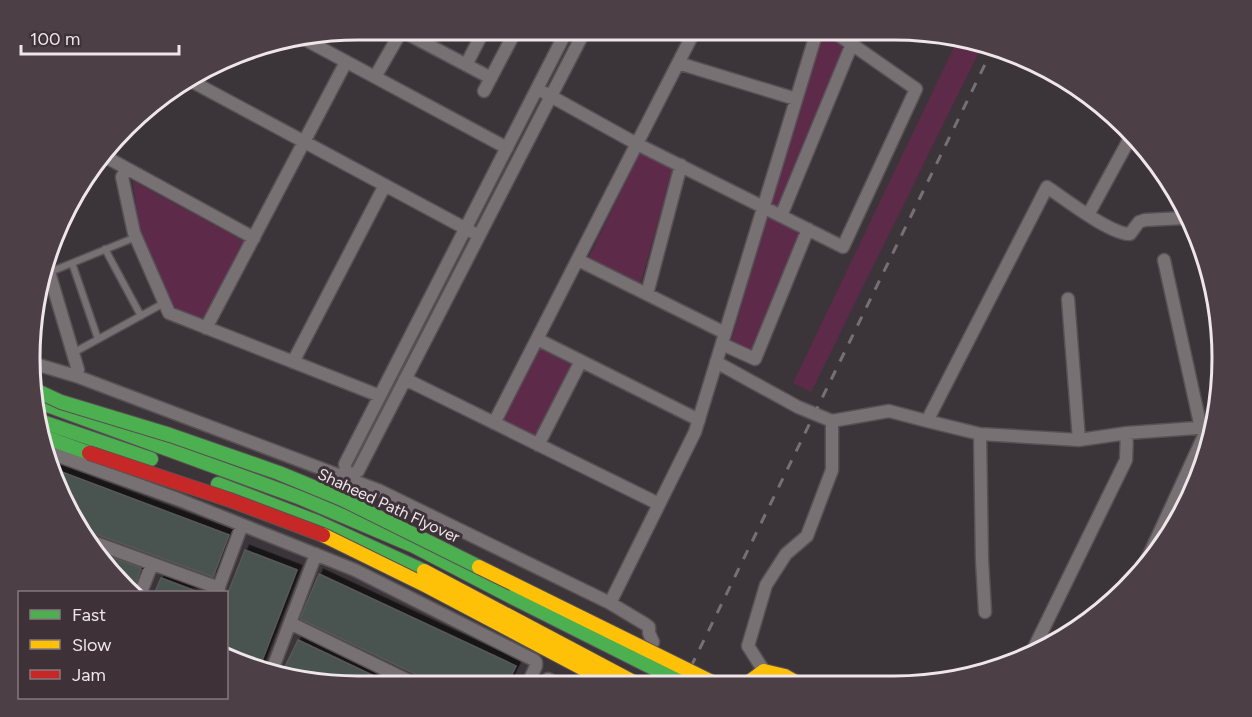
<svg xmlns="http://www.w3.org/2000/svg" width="1252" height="717" font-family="Figtree,sans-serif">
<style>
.green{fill:#5d2b49}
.building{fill:#485350;stroke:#585858;stroke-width:1.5;filter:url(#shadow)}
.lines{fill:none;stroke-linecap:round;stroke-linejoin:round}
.lane-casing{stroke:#585154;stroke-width:9}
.street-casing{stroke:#585154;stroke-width:15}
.fast-casing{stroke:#585154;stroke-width:16}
.slow-casing{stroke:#585154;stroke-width:16}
.lane{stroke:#777174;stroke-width:6}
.street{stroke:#777174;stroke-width:12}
.fast{stroke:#4caf50;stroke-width:14}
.slow{stroke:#ffc107;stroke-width:14}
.rail{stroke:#767074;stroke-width:3;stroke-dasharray:10 10;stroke-linecap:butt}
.fast-bridge-casing{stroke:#585154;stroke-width:16;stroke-linecap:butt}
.slow-bridge-casing{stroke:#585154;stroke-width:16;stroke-linecap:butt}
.jam-bridge-casing{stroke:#585154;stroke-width:16;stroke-linecap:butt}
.fast-bridge{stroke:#4caf50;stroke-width:14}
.slow-bridge{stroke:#ffc107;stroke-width:14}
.jam-bridge{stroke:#c62828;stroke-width:14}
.labels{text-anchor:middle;stroke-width:6;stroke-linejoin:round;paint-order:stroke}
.street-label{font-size:16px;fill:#efe6ea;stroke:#3e3138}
.rim{fill:none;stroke:#efe6ea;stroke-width:3}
</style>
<defs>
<filter id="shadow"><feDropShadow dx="4.5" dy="-4.5" stdDeviation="0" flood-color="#0009"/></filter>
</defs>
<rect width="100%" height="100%" fill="#3b3438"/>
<path class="green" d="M 824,31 L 845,45 L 778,209 L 771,205 Z
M 938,35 L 983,44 L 811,392 L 793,383 L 954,47 Z
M 640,153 L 673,170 L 640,285 L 588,259 Z
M 133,181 L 244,241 L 204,320 L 172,306 L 139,227 Z
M 767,216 L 800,233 L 752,352 L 731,342 Z
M 539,348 L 573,366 L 537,438 L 502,420 Z"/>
<path class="building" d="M 51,468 L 229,535 L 213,577 L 93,533 L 86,534 L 55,484 Z
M 245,550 L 297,570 L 258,671 L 226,658 L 226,598 Z
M 97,552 L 141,568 L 133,592 L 111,575 Z
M 319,574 L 516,666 L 506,686 L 440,686 L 300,619 Z
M 161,578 L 198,592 L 155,592 Z
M 298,640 L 395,686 L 337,686 L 281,675 Z"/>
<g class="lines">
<defs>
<path id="lane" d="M 105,249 L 141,316
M 72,263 L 98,339
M 50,272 L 136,237
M 73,353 L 164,303"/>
<path id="street" d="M 466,30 L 480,37
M 567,30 L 345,464 L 347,478 L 358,471 L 585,30
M 402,31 L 491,78
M 304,39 L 507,148
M 678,63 L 796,99
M 466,65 L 484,30
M 375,77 L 402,30
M 191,81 L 472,232
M 484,91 L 516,30
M 545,93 L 637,144 L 843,247 L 916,89 L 833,31
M 104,156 L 254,238
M 127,169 L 122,177 L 134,233 L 169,313 L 380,396
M 1088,215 L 1130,138
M 781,216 L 852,44
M 578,260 L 725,333
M 1164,260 L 1201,428
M 46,262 L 78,370 L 76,376
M 647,294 L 681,165
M 1068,299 L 1079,440
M 206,328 L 346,62
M 537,339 L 699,420
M 722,344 L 755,359 L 808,229
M 293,362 L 385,185
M 716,362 L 798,407 L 832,421 L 889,411 L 927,421 L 980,434 L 1079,440 L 1127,433 L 1210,427
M 32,363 L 76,376 L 378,490 L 610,603 L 645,624 L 649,627 L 649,633 L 653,642 L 644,658
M 405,379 L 659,504
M 927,421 L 1047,187 C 1065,199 1110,234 1130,234 L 1139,222 L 1145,220 L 1184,218
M 494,423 L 695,30
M 980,434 L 982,560 L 985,612
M 538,445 L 581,361
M 48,452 L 180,500 L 355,570 L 534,660 L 536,662 L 536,666 L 527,686
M 90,541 L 219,588
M 1144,566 L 1208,427
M 141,592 L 152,564
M 217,592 L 242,525
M 610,603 L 695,432 L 817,31
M 290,623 L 419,686
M 1031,654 L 1126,460 L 1127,433
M 764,671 L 748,646 L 766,585 L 786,554 L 807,536 L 832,470 L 832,421
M 271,673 L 316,554
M 544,686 L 548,679 L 563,686"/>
<path id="fast" d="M 36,401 L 301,498 L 414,546 L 512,597
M 40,421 L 151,459
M 44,437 L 89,453
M 218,484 L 317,522 L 424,571"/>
<path id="slow" d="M 745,685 L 764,671 L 785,676 L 801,685"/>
</defs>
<use href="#lane" class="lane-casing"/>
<use href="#street" class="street-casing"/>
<use href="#fast" class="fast-casing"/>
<use href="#slow" class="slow-casing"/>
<use href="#lane" class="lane"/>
<use href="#street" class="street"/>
<use href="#fast" class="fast"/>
<use href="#slow" class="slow"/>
<path class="rail" d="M 682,685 L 994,46"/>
<defs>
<path id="fast-bridge" d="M 33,389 L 61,402 L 170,435 L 279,473 L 342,499 L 479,567
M 512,597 L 687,685"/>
<path id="slow-bridge" d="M 323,535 L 427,586 L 614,685
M 479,567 L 718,685
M 424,571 L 639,685"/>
<path id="jam-bridge" d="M 89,453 L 230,500 L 323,535"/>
</defs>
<use href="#fast-bridge" class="fast-bridge-casing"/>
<use href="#slow-bridge" class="slow-bridge-casing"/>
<use href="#jam-bridge" class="jam-bridge-casing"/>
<use href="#fast-bridge" class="fast-bridge"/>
<use href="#slow-bridge" class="slow-bridge"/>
<use href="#jam-bridge" class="jam-bridge"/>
</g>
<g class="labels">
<g class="street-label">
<text transform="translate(389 505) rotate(25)" y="6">Shaheed Path Flyover</text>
</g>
</g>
<path d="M0 0H1252V717H0ZM358 40H894A318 318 0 0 1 1212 358V358A318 318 0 0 1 894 676H358A318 318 0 0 1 40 358V358A318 318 0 0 1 358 40Z" fill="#4c3f46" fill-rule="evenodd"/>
<path class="rim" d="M358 40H894A318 318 0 0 1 1212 358V358A318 318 0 0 1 894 676H358A318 318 0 0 1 40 358V358A318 318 0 0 1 358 40Z"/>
<rect x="18" y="591" width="210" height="108" fill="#3e3138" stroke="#85797f" stroke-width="1.5"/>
<rect x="30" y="610" width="30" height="9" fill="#4caf50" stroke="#85797f" stroke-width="1.5"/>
<text x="72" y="621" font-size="18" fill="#efe6ea">Fast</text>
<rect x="30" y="640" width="30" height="9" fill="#ffc107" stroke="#85797f" stroke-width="1.5"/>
<text x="72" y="651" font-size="18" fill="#efe6ea">Slow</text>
<rect x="30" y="670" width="30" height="9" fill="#c62828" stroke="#85797f" stroke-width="1.5"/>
<text x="72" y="681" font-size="18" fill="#efe6ea">Jam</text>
<path d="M21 45v9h158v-9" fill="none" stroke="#efe6ea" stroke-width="3"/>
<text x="30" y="45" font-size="18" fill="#efe6ea" stroke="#3e3138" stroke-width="4.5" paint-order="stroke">100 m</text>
</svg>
